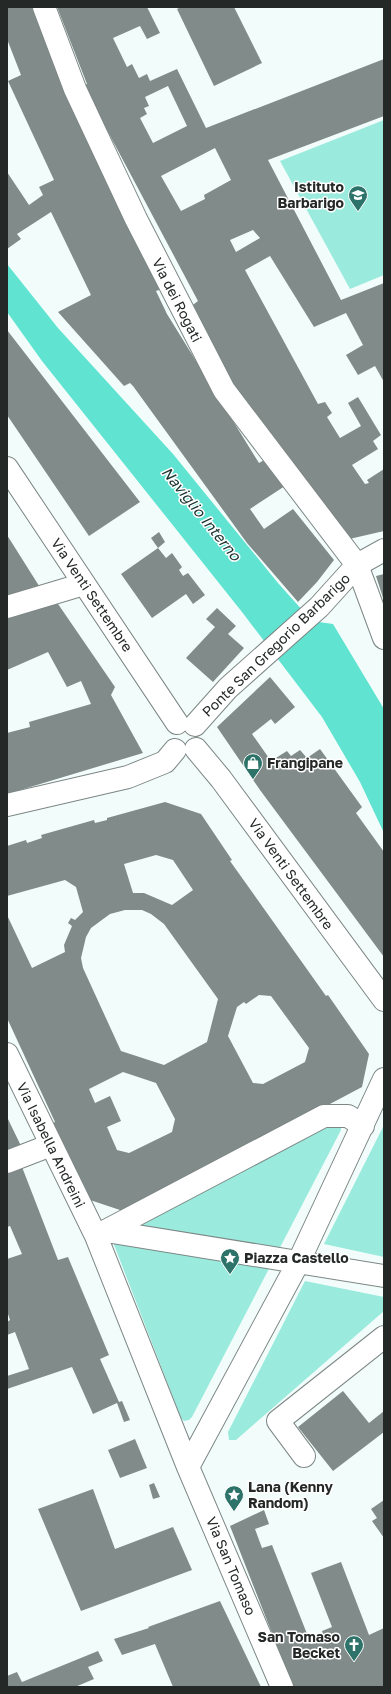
<svg xmlns="http://www.w3.org/2000/svg" width="391" height="1694" font-family="'Golos Text',sans-serif">
<style>
.green{fill:#9aebdd}
.water{fill:#60e3d1}
.building{fill:#818b89;fill-rule:evenodd}
.lines{fill:none;stroke-linecap:round;stroke-linejoin:round}
.minor-casing{stroke:#7d8785;stroke-width:24}
.minor{stroke:#fff;stroke-width:22}
.labels{text-anchor:middle;stroke-width:3;stroke-linejoin:round;paint-order:stroke}
.poi-label{font-size:14px;font-weight:bold;fill:#242827;stroke:#fff;text-anchor:start}
.street-label{font-size:14px;fill:#242827;stroke:#fff}
.water-label{font-size:15px;font-style:italic;fill:#1c332f;stroke:#fff}
</style>
<rect width="100%" height="100%" fill="#f2fdfb"/>
<path class="green" d="M 384,120 L 384,275 L 350,289 L 280,161 Z
M 327,1121 L 341,1124 L 341,1130 L 192,1417 L 189,1420 L 184,1421 L 181,1418 L 111,1237 Z
M 384,1125 L 384,1257 L 324,1244 Z
M 305,1281 L 384,1297 L 384,1311 L 236,1440 L 229,1440 L 228,1432 Z"/>
<path class="water" d="M 7,264 L 58,328 L 173,454 L 278,583 L 312,621 L 333,624 L 384,709 L 384,833 L 360,782 L 322,717 L 242,612 L 42,361 L 7,312 Z"/>
<path class="building" d="M 7,7 L 36,7 L 162,289 L 156,291 L 167,314 L 259,463 L 266,459 L 288,484 L 250,509 L 264,529 L 293,509 L 334,560 L 317,582 L 298,602 L 247,543 L 133,386 L 130,383 L 124,386 L 58,312 L 91,295 L 51,212 L 17,234 L 21,239 L 7,249 L 7,172 L 29,205 L 43,195 L 39,187 L 54,180 L 8,81 L 21,75 L 7,39 Z
M 57,7 L 147,7 L 160,33 L 147,39 L 140,26 L 113,38 L 127,67 L 132,64 L 139,78 L 147,74 L 150,81 L 177,69 L 206,128 L 384,59 L 384,116 L 268,160 L 341,300 L 384,283 L 384,382 L 375,366 L 358,375 L 346,355 L 363,345 L 346,313 L 314,327 L 270,256 L 245,270 L 318,404 L 325,402 L 332,413 L 327,417 L 340,438 L 361,426 L 348,403 L 358,397 L 381,435 L 373,441 L 378,449 L 352,465 L 365,484 L 369,483 L 367,480 L 384,469 L 384,531 L 345,540 L 233,386 L 190,307 L 198,301 L 107,130 L 103,133 L 83,86 L 87,84 ZM 168,86 L 187,126 L 153,143 L 140,118 L 147,114 L 144,108 L 149,106 L 145,97 ZM 215,148 L 231,180 L 204,195 L 205,199 L 181,211 L 161,176 ZM 253,230 L 260,238 L 236,252 L 230,240 Z
M 181,7 L 234,7 L 262,63 L 214,86 L 177,9 Z
M 7,330 L 140,502 L 89,536 L 7,415 Z
M 159,532 L 165,542 L 158,548 L 166,558 L 172,553 L 182,567 L 179,570 L 183,576 L 188,573 L 205,595 L 193,604 L 186,594 L 152,618 L 121,574 L 158,548 L 151,538 Z
M 7,535 L 41,589 L 7,600 Z
M 384,574 L 384,601 L 376,576 Z
M 56,601 L 115,687 L 111,695 L 143,753 L 7,794 L 7,733 L 30,727 L 29,722 L 91,704 L 81,681 L 67,687 L 48,652 L 7,670 L 7,616 Z
M 217,608 L 236,626 L 228,634 L 244,648 L 213,682 L 186,658 L 215,627 L 206,619 Z
M 270,677 L 295,707 L 275,724 L 271,719 L 252,734 L 271,761 L 287,751 L 291,756 L 300,750 L 307,758 L 320,749 L 362,807 L 356,813 L 384,852 L 384,957 L 260,790 L 217,727 Z
M 165,802 L 201,814 L 232,860 L 230,861 L 326,996 L 328,995 L 369,1054 L 362,1087 L 126,1212 L 90,1200 L 53,1123 L 55,1122 L 7,1018 L 7,915 L 32,968 L 65,952 L 64,945 L 72,926 L 68,923 L 71,918 L 75,920 L 83,912 L 76,887 L 65,880 L 7,896 L 7,846 L 26,840 L 27,843 L 42,838 L 41,835 L 94,820 L 95,823 L 107,820 L 107,818 ZM 156,855 L 173,860 L 193,890 L 172,905 L 144,893 L 133,893 L 124,864 ZM 125,910 L 142,910 L 151,914 L 164,924 L 218,999 L 207,1042 L 164,1065 L 121,1051 L 83,968 L 81,958 L 86,937 L 91,928 L 110,914 ZM 259,995 L 271,996 L 309,1048 L 305,1062 L 263,1084 L 253,1083 L 228,1036 L 237,1007 L 244,1002 L 246,1004 ZM 123,1072 L 156,1083 L 175,1119 L 172,1132 L 129,1153 L 117,1150 L 107,1127 L 121,1121 L 110,1096 L 95,1103 L 89,1089 Z
M 7,1117 L 22,1148 L 7,1154 Z
M 22,1167 L 58,1260 L 68,1257 L 109,1355 L 100,1359 L 119,1402 L 122,1401 L 130,1420 L 124,1422 L 117,1403 L 93,1414 L 72,1367 L 7,1389 L 7,1376 L 29,1369 L 15,1332 L 7,1335 L 7,1322 L 10,1320 L 7,1311 L 7,1259 L 22,1254 L 10,1226 L 7,1227 L 7,1173 Z
M 343,1391 L 369,1423 L 384,1411 L 384,1432 L 333,1471 L 298,1427 Z
M 135,1439 L 147,1468 L 120,1478 L 108,1450 Z
M 154,1483 L 160,1497 L 153,1499 L 149,1485 Z
M 93,1489 L 115,1549 L 173,1527 L 192,1570 L 81,1611 L 38,1509 Z
M 384,1500 L 384,1538 L 372,1521 L 377,1518 L 371,1509 Z
M 264,1510 L 269,1524 L 255,1529 L 262,1548 L 272,1545 L 311,1644 L 325,1639 L 322,1631 L 332,1627 L 311,1573 L 341,1562 L 369,1635 L 384,1628 L 384,1687 L 293,1687 L 230,1526 Z
M 220,1601 L 261,1687 L 173,1687 L 155,1644 L 122,1655 L 114,1639 L 149,1628 L 148,1627 Z
M 98,1651 L 103,1661 L 88,1667 L 94,1679 L 75,1687 L 7,1687 L 7,1676 L 17,1672 L 22,1682 Z"/>
<g class="lines">
<defs>
<path id="minor" d="M 44,7 L 75,89 L 136,219 L 224,390 L 357,565 L 384,638
M 7,468 L 177,723
M 7,607 L 84,584
M 195,725 L 228,688 L 319,607 L 357,565 L 384,550
M 196,749 L 221,779 L 384,1000
M 7,805 L 128,777 L 165,762 L 175,750
M 7,1054 L 96,1236 L 188,1467 L 282,1687
M 7,1162 L 51,1145
M 106,1231 L 384,1276
M 96,1236 L 324,1116 L 348,1116 L 363,1126
M 304,1456 L 278,1421 L 384,1337
M 188,1467 L 299,1261 L 384,1079"/>
</defs>
<use href="#minor" class="minor-casing"/>
<use href="#minor" class="minor"/>
</g>
<defs>
<symbol id="school-pin" viewBox="-11 -11 22 30"><path d="M0 17L-7.5 6A9.5 9.5 0 1 1 7.5 6Z" fill="#2d7369" stroke="#fff"/><path d="M0-5L7-2L0 1L-7-2ZM-4 1L0 2.5L4 1V4Q0 6-4 4Z" fill="#fff"/></symbol>
<symbol id="shop-pin" viewBox="-11 -11 22 30"><path d="M0 17L-7.5 6A9.5 9.5 0 1 1 7.5 6Z" fill="#2d7369" stroke="#fff"/><path d="M-5-2.5h2.3a2.7 3.5 0 0 1 5.4 0H5L5.5 6h-11ZM-1.5-2.5h3a1.5 2.3 0 0 0-3 0Z" fill="#fff"/></symbol>
<symbol id="sight-pin" viewBox="-11 -11 22 30"><path d="M0 17L-7.5 6A9.5 9.5 0 1 1 7.5 6Z" fill="#2d7369" stroke="#fff"/><path d="M0-6L1.8-2.2L6-1.7L2.9 1.2L3.7 5.4L0 3.3L-3.7 5.4L-2.9 1.2L-6-1.7L-1.8-2.2Z" fill="#fff"/></symbol>
<symbol id="church-pin" viewBox="-11 -11 22 30"><path d="M0 17L-7.5 6A9.5 9.5 0 1 1 7.5 6Z" fill="#2d7369" stroke="#fff"/><path d="M-1.2-6h2.4v3.5h3.3v2.4h-3.3V6h-2.4V-.1h-3.3v-2.4h3.3Z" fill="#fff"/></symbol>
</defs>
<g fill-rule="evenodd">
<use href="#school-pin" x="347" y="184" width="22" height="30"/>
<use href="#shop-pin" x="242" y="752" width="22" height="30"/>
<use href="#sight-pin" x="219" y="1247" width="22" height="30"/>
<use href="#sight-pin" x="223" y="1484" width="22" height="30"/>
<use href="#church-pin" x="343" y="1634" width="22" height="30"/>
</g>
<g class="labels">
<g class="poi-label">
<text x="344" y="192" text-anchor="end">Istituto<tspan x="344" dy="16">Barbarigo</tspan></text>
<text x="267" y="768">Frangipane</text>
<text x="244" y="1263">Piazza Castello</text>
<text x="248" y="1492">Lana (Kenny<tspan x="248" dy="16">Random)</tspan></text>
<text x="340" y="1642" text-anchor="end">San Tomaso<tspan x="340" dy="16">Becket</tspan></text>
</g>
<g class="street-label">
<text transform="translate(177 300) rotate(63)" y="5">Via dei Rogati</text>
<text transform="translate(92 595) rotate(56)" y="5">Via Venti Settembre</text>
<text transform="translate(276 645) rotate(-44)" y="5">Ponte San Gregorio Barbarigo</text>
<text transform="translate(291 874) rotate(54)" y="5">Via Venti Settembre</text>
<text transform="translate(51 1145) rotate(64)" y="5">Via Isabella Andreini</text>
<text transform="translate(231 1566) rotate(67)" y="5">Via San Tomaso</text>
</g>
<g class="water-label">
<text transform="translate(201 514) rotate(51)" y="5">Naviglio Interno</text>
</g>
</g>
<rect width="391" height="1694" fill="none" stroke="#242827" stroke-width="16"/>
</svg>
